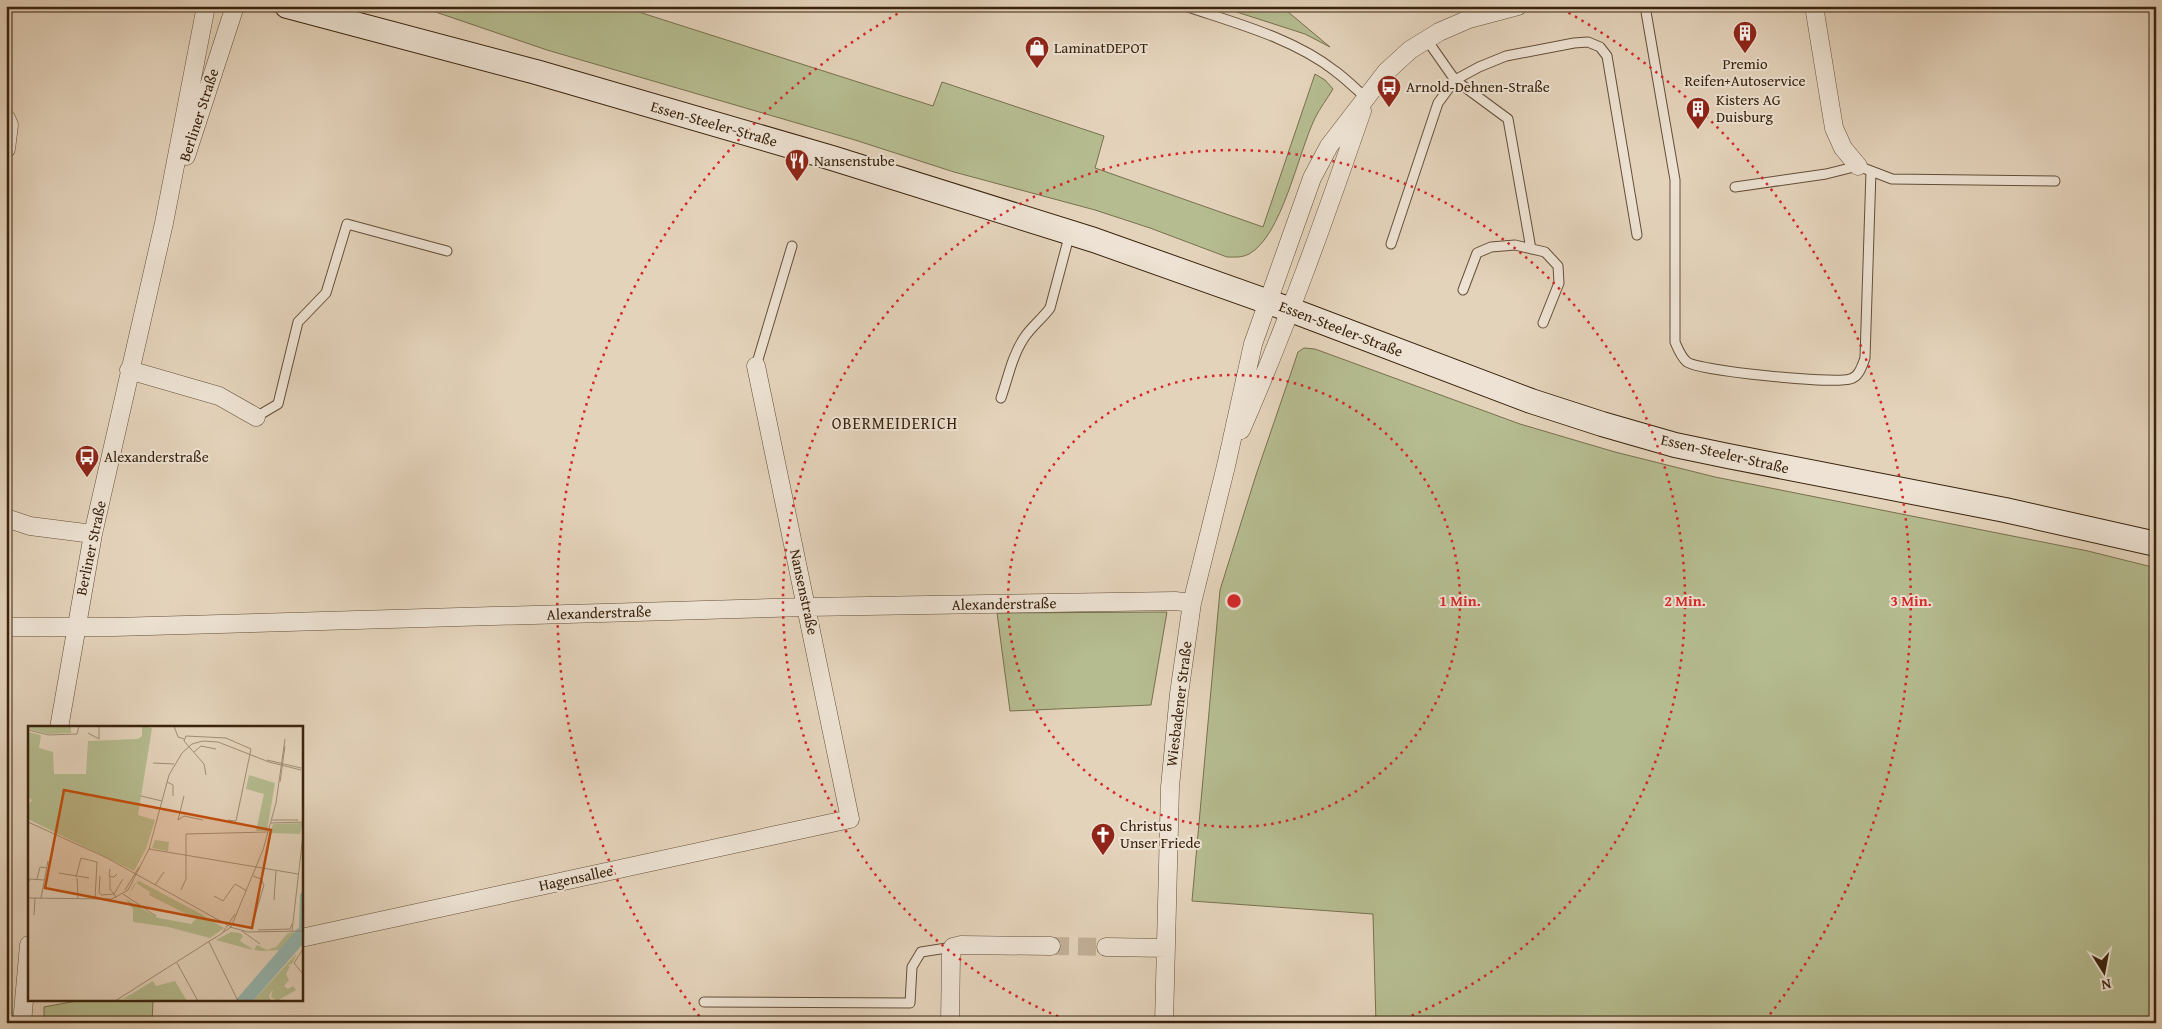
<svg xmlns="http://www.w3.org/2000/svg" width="2162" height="1029" font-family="'Gentium Book Plus',serif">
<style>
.green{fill:#b5bc90;stroke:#77704e}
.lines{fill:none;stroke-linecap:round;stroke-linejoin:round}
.minor-tunnel{stroke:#c2b098;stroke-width:18;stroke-dasharray:18 9;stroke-linecap:butt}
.service-casing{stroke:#644f38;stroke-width:11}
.minor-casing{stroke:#644f38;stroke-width:19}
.secondary-casing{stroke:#39230d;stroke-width:26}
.service{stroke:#ede2d3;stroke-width:9}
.minor{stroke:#ede2d3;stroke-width:18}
.secondary{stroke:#ede2d3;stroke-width:24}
.ring{fill:none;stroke:#d62828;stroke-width:2.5;stroke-dasharray:2.5 5}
.labels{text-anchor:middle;stroke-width:4;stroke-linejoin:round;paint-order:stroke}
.poi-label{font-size:15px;fill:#39230d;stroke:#ede2d3;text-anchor:start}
.street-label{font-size:15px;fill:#39230d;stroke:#ede2d3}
.neighbourhood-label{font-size:16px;letter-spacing:1px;fill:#39230d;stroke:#ede2d3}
.inset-road{fill:none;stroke:#a08d75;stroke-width:1}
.view{fill:#c54e0c;fill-opacity:0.15;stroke:#c54e0c;stroke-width:2.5}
.inset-edge{fill:none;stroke:#39230d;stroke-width:2.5}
.centre{fill:#d62828;stroke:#ede2d3;stroke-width:2.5}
.ring-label{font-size:15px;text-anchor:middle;font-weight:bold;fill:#d62828;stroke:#ede2d3;stroke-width:4;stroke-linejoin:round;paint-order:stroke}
</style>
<rect width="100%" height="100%" fill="#e4d3bb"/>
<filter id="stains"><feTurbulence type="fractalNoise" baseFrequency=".004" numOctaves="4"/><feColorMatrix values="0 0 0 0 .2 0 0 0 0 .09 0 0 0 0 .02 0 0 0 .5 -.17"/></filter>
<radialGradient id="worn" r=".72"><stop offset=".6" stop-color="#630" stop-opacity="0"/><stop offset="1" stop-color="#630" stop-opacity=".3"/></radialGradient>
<path class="green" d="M 418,6 L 620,6 L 933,106 L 942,82 L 1104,136 L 1095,168 L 1263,227 L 1315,74 L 1325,80 L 1333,89 C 1327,99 1320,108 1315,118 C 1298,153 1282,236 1249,254 C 1241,258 1234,257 1227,257 L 1150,228 L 1095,210 L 954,172 L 855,140 L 547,50 Z
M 1218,6 L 1281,6 L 1330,47 L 1305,34 Z
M 1304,348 L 1315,349 L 1520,424 L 1615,452 L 1715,477 L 2088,551 L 2156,568 L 2156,1023 L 1376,1023 L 1373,914 L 1192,901 L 1220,590 L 1256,475 L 1293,367 L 1298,352 Z
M 1167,612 L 1151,705 L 1010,711 L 997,613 Z
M 82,1000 L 153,1000 L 152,1023 L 44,1023 L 44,1007 Z"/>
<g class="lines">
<path class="minor-tunnel" d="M 1051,946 L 1106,947"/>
<defs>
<path id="service" d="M 1185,6 C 1235,23 1293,38 1335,71 C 1346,79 1356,89 1367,99
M 1645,6 L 1675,180 L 1675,342 C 1678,349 1681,357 1687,362 C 1700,371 1832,384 1850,379 C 1859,377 1862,366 1865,358 L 1871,171
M 1735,187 L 1826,174 L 1858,166 L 1892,179 L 2055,181
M 1391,244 L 1438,103 L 1455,80 L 1427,40
M 1531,249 L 1508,119 L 1455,80 L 1479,67 L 1506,56 L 1574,43 L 1588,42 L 1600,47 L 1607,56 L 1637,235
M 1463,290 L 1477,253 L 1491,247 L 1515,245 L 1545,252 L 1558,266 L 1559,283 L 1543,323
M 756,366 L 792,246
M 1001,398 C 1008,378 1012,356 1024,338 C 1031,327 1042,319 1050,308 L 1070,233
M 256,417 L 278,404 L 298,322 L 326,293 L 347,224 L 447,251
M 704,1002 L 910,1003 L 912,967 L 921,952 L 953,947"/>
<path id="minor" d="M 1814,6 L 1834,128 L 1843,148 L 1858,166
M 6,118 L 9,125 L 6,149
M 186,156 L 235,6
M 129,370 L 219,396 L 256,417
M 1241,430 C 1287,325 1325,218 1362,111
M 6,518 L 30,526 L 93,534
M 6,627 L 114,627 L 807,607 L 1175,601 L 1192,603
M 59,728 L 93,534 L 164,223 L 206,6
M 301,938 L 850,819 L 756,366
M 1106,947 L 1166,948
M 22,1023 L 29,945
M 950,1023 L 951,955 L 953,947 L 961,945 L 1051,946
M 1164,1023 L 1170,787 L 1179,694 L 1192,603 L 1226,466 L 1253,344 L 1312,178 L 1329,146 L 1386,72 L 1410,50 L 1439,32 L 1469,19 L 1518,6"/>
<path id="secondary" d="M 287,6 L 536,72 L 832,158 L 1094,240 L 1291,310 L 1531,401 L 1602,424 L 1675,445 L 1728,456 L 2005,510 L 2156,544"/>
</defs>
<use href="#service" class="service-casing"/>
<use href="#minor" class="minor-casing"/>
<use href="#secondary" class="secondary-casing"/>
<use href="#service" class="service"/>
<use href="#minor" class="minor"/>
<use href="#secondary" class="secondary"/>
</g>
<g class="ring">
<circle cx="1234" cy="601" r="226"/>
<path d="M1072 1022A451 451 0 1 1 1396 1022"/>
<path d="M704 1022A677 677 0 0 1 906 9M1562 9A677 677 0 0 1 1764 1022"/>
</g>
<defs>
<symbol id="building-pin" viewBox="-11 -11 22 30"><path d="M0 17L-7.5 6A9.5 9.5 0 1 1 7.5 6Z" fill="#8f2418" stroke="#ede2d3"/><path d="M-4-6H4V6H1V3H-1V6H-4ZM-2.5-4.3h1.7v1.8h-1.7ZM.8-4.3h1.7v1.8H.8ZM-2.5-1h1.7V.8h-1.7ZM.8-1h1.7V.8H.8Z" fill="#fff"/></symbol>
<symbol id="shop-pin" viewBox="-11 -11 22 30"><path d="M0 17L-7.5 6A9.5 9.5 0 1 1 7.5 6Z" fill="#8f2418" stroke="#ede2d3"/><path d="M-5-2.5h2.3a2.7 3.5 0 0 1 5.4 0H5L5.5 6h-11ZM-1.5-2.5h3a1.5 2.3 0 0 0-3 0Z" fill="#fff"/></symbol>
<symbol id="bus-pin" viewBox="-11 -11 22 30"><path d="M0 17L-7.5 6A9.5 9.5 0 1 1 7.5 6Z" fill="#8f2418" stroke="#ede2d3"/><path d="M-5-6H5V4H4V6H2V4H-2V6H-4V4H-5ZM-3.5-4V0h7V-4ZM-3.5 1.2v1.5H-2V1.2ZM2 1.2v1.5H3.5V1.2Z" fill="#fff"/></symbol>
<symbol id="restaurant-pin" viewBox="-11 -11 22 30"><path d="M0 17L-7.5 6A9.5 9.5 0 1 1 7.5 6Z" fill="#8f2418" stroke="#ede2d3"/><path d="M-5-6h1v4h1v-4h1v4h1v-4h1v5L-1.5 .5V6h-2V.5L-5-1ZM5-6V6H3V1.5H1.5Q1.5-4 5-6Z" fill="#fff"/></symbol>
<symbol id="church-pin" viewBox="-11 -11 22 30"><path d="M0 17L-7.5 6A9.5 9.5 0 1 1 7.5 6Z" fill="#8f2418" stroke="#ede2d3"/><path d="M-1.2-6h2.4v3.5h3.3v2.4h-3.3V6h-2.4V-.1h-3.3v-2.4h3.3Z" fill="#fff"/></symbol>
</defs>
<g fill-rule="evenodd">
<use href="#building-pin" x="1731" y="19" width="28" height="38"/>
<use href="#shop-pin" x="1023" y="34" width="28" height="38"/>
<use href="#bus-pin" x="1375" y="73" width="28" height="38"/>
<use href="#building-pin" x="1684" y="95" width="28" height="38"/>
<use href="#restaurant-pin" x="783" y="147" width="28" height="38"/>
<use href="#bus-pin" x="73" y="443" width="28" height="38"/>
<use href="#church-pin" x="1089" y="821" width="28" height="38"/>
</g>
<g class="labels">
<g class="poi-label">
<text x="1054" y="53">LaminatDEPOT</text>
<text x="1745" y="69" text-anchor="middle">Premio<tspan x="1745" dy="17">Reifen+Autoservice</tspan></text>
<text x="1406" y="92">Arnold-Dehnen-Straße</text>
<text x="1716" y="105">Kisters AG<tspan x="1716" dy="17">Duisburg</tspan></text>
<text x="814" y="166">Nansenstube</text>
<text x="104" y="462">Alexanderstraße</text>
<text x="1120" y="831">Christus<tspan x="1120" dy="17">Unser Friede</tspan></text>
</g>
<g class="street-label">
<text transform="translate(199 115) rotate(-72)" y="5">Berliner Straße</text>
<text transform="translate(714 124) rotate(16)" y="5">Essen-Steeler-Straße</text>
<text transform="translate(1341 329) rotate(21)" y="5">Essen-Steeler-Straße</text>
<text transform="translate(1725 454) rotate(13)" y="5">Essen-Steeler-Straße</text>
<text transform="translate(91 548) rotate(-78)" y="5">Berliner Straße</text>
<text transform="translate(804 592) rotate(78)" y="5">Nansenstraße</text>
<text transform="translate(1004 604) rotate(-1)" y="5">Alexanderstraße</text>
<text transform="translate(599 613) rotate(-2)" y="5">Alexanderstraße</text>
<text transform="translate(1179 704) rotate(-83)" y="5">Wiesbadener Straße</text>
<text transform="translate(576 878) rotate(-12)" y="5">Hagensallee</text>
</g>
<g class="neighbourhood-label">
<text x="895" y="429">OBERMEIDERICH</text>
</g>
</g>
<g transform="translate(28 726)">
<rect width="275" height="275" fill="#e4d3bb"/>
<path d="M 0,0 L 43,1 L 43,7 L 21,8 L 0,3 ZM 114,0 L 124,2 L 110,89 L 127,94 L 118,123 L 106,145 L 0,93 L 0,79 L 4,74 L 0,71 L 0,6 L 13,9 L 11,22 L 25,26 L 26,48 L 58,48 L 60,15 L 110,13 L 114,10 ZM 221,49 L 247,57 L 239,105 L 228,105 L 236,68 L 218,63 ZM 275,97 L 272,108 L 242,107 L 245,98 ZM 127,114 L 141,116 L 140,125 L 124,122 ZM 111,155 L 173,188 L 196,202 L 182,212 L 140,201 L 105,196 L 105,183 L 98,173 L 130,192 L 163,198 L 168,193 L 121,169 L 122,166 L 108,157 L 100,171 L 106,158 ZM 203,206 L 212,207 L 215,210 L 212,215 L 226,224 L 229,219 L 239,224 L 248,221 L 260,207 L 267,206 L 252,224 L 234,225 L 221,223 L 188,214 ZM 269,227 L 264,238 L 259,240 L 262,240 L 258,248 L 261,254 L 256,260 L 260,263 L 265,260 L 268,264 L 249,275 L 243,271 L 245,263 L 241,270 L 243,275 L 225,275 ZM 125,255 L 128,260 L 147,255 L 159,275 L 95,273 Z" fill="#b5bc90"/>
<path d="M 275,165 L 275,218 L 225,275 L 207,275 L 271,201 L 272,168 Z" fill="#95b7b3"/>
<path class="inset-road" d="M 146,0 L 150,11 L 156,13M 0,4 L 21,9 L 49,8 L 51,0M 60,7 L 71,13 L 71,0M 166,26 L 173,20 L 188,23M 239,34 L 273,42M 125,37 L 146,38M 178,49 L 176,38 L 156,15 L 158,10 L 198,12 L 223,23 L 208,95 L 200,94M 139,56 L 145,59 L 145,70M 252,56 L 257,20M 113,70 L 134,75M 150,94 L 156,90 L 175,94M 150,94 L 156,70M 244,94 L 270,94M 0,96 L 79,132 L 203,201M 243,97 L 275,96M 121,123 L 270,148M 82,143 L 81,150 L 86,151 L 89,148M 31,147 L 61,152M 72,150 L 71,167 L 74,169 L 86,168 L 82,163 L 82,150M 225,150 L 233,153 L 236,159 L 226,193M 48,151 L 53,132 L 69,136 L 67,173M 49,152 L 50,173M 9,153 L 12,141 L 19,142M 0,157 L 2,153 L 16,154M 127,159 L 136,146M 97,164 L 111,141M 153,164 L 158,153 L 158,108 L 240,106M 95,168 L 128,190M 186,170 L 195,175 L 207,158 L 219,165M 0,172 L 84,173 L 100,164 L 121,123 L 141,49 L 154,27 L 164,18 L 175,15 L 190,16 L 241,36 L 273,44M 13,172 L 20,135M 88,172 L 86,168 L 95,153M 246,174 L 248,145M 6,189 L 7,172M 202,201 L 220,206 L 275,205M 230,204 L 262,203 L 264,198M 214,205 L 232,218M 264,205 L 275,109M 195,206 L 207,188M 187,212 L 203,201 L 235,124 L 248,77 L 257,13M 181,216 L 210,275M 275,223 L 266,237 L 275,248M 149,237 L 170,275M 87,275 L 188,211"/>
<path class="view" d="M 36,64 L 243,104 L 224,202 L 17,162 Z"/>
<rect width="275" height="275" class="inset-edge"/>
</g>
<circle cx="1234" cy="601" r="8" class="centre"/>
<g class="ring-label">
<text x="1460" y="606">1 Min.</text>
<text x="1685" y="606">2 Min.</text>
<text x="1911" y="606">3 Min.</text>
</g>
<rect width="2162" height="1029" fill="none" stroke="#e4d3bb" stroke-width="25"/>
<rect x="8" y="8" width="2147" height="1014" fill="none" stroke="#39230d" stroke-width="2.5"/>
<rect x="12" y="12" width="2137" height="1004" fill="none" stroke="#39230d"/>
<g transform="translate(2104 972) rotate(169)" stroke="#ede2d3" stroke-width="4" paint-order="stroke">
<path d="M0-4L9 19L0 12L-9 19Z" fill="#39230d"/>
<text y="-8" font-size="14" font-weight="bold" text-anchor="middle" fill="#39230d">N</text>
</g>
<rect width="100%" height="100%" filter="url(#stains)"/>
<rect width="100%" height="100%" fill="url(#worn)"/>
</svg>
